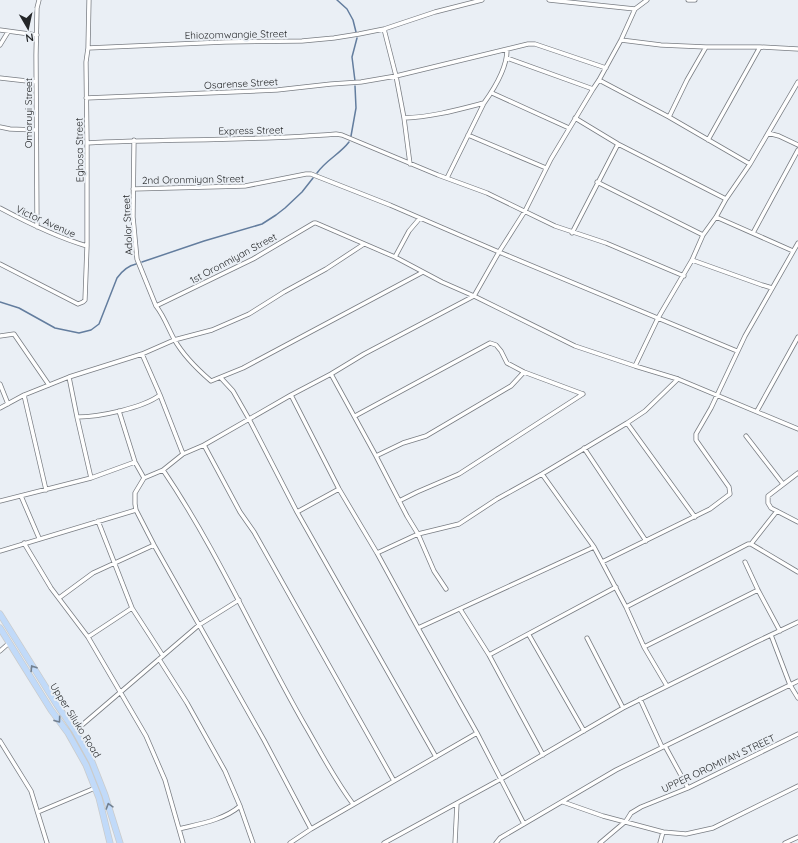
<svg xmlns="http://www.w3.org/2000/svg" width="798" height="843" font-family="Quicksand,sans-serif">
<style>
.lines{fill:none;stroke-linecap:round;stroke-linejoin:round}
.stream{stroke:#637d9e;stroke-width:1.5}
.minor-casing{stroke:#797d83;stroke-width:5}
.primary-casing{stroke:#cacbcb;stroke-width:7}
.minor{stroke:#fff;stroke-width:3.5}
.primary{stroke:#c1daf9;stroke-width:5.5}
.oneway{stroke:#728090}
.labels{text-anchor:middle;stroke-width:4;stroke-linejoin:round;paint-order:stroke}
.street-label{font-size:10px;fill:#242628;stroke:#eaeff5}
</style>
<rect width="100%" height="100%" fill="#eaeff5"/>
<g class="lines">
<path class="stream" d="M 337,0 L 347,9 L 353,20 L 356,32
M 355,81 L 352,57 L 357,38
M 351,136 L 356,108 L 355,86
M 317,173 C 326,160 340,154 349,142
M 142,262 L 204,241 L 262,224 L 276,215 L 285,208 L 302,192 L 313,178
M 0,302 L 19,308 L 55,328 L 79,333 L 91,330 L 99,324 L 117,278 C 122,271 127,266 136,264"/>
<defs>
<path id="minor" d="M 549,0 L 635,9
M 688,0 L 695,0
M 384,29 L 396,76 L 404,118 L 410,164
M 0,30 L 37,35
M 621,40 L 661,45 L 706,47 L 760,47 L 798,49
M 0,45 L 8,32
M 88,48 L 225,42 L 302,41 L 334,38 L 359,34 L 384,29 L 435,12 L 482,0
M 507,58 L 593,89
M 0,78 L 36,82
M 599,80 L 669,117 L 750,164
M 492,93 L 569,128
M 86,98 L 277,90 L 331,84 L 361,82 L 396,76 L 528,44 L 535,44 L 606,68
M 669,117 L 687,80 L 706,47
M 404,118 C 432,117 457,110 484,103
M 575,118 L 618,144 L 726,199
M 0,127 L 10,129 L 36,130
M 768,133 L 779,136 L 798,145
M 468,135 L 546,168
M 134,140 L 133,217 L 137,259 L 156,306 C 164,316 168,328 174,339 C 183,355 197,369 211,381 L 243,368 L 423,272
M 708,140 L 760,47
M 87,143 C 170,139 253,141 336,134 L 342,135 L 438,175 L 487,193 L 555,226 L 606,243 L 684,276
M 447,178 L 484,103 C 494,89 507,67 507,50
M 597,182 L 703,235
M 133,189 L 245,186 L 306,174 L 311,174 L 390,205 L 499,252 L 737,351
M 0,208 C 28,223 56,237 87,246
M 716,217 L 793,251
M 37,227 L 36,55 L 37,8 L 39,0
M 572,233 L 618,144
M 753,233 L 798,150
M 395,257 L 409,231 L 420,218
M 692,260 L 762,285 L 772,288
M 0,264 L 78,304 L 83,302 L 85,300 L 87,246 L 87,143 L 86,62 L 88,48 L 89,0
M 156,306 L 253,259 L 314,223 L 316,223 L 395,257 L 442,282 L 474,296 L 575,346 L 635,366 L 678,379 L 798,429
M 0,336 L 14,334 L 49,385
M 142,354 L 160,395 L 183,454
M 635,366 L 658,318 L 692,260 L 703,235 L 716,217 L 726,199 L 750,164 L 798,82
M 69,377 L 77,417 C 99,417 143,408 160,395
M 221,378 L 233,391 L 249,419 L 297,512 L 436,757
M 0,384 L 8,404
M 24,395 L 46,490
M 291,395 L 339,489 L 377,553 L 418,628 L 477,733 L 524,824
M 0,408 L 24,395 L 69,377 L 142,354 L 174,340 L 212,330 L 249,314 L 284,292 L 326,269 L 364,244
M 119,411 L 135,462 L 144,478
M 757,411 L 798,337
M 355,416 L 490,343 L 496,345 L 501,351 L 507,363 L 524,372 L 583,394
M 77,417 L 91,478
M 627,423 L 695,517
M 746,436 L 783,484
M 204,445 L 291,395 L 331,374
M 584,448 L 646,541
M 376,456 L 403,443 L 426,436 L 511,386 L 524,372
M 163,470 C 218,551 257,642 306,727 C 321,753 335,780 353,804
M 798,473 L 768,496 L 768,503 L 771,508 L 798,522
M 542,474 L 594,547
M 21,496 L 39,538
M 0,501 L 91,478 L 135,462
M 399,501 L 417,492 L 459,474 L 583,394
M 297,512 L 339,489
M 98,521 L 132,608 L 163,656
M 24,543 L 51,588 L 88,637 L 146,736 L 165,780 L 183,843
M 751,544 L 777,511
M 0,551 L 136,510
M 377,553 L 418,534 L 459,524 L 497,499 L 542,474 L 627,423 L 645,411 L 678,379
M 602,562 L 710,509 L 730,494 L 729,487 L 696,440 L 696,434 L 711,408 L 745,336 L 798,243
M 745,562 L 758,590 L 780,631
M 446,589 L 434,571 L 418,534 L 407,516 L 376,456 L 331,374 L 364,354 L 474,296 L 499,252 L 525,211 L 551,159 L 593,89 L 599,80 L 621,40 L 635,9 L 647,0
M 59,598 L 93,573 L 154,545
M 626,607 L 748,544 L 751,544 L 798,572
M 460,609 L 489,655 L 543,755
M 418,628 L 594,547 L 626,607 L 644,647 L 667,686
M 529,635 L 584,731
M 771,635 L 790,685 L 798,698
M 88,637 L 132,608
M 587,638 L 623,708
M 644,647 L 758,590
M 0,651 L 9,643
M 489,655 L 616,587
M 159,659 L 187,703 L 225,771 L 240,806 L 253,843
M 640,699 L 662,747
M 75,731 L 199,625 L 239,600
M 0,741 L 31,791 L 47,843
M 665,746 L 688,788
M 563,802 L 603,816 L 663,832 L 686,834 L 713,828 L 798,786
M 38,812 L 95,788
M 179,829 C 199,824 224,820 240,806
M 311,829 L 264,740 L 154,545 L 136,510 L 135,504 L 135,493 L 144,478 L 163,470 L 183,454 L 204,445 L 240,512 L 254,532 L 394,781
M 290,843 L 311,829 L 477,733
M 384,843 L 501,779 L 623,708 L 756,642 L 798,622
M 455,843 L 457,803
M 496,843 L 500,838 L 616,770 L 798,681
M 600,843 L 626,821 L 631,813 L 641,807 L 688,788 L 798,734
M 660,843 L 663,832
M 785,843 L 798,837"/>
<path id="primary" d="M 0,614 L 57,705 L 75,731 L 92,762 L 105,795 L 120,843
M 0,628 L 51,710 L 68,733 L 86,765 L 99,798 L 110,843"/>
</defs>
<use href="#minor" class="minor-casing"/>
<use href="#primary" class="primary-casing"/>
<use href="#minor" class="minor"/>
<use href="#primary" class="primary"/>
</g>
<defs><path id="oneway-chevron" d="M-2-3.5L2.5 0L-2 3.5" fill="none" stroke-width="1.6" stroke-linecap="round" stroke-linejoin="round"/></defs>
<g class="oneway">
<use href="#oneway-chevron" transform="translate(33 668) rotate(-122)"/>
<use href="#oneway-chevron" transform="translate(58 720) rotate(54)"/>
<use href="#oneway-chevron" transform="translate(109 806) rotate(-107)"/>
</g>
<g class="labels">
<g class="street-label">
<text transform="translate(236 34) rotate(-1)" y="4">Ehiozomwangie Street</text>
<text transform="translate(241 83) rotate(-3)" y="4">Osarense Street</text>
<text transform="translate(28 113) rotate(-90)" y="4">Omoruyi Street</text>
<text transform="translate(251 130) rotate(-1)" y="4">Express Street</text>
<text transform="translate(79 150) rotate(-91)" y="4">Eghosa Street</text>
<text transform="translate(193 179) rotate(-1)" y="4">2nd Oronmiyan Street</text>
<text transform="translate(46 221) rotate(24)" y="4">Victor Avenue</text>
<text transform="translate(127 225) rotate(-93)" y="4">Adolor Street</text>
<text transform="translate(233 258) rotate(-28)" y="4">1st Oronmiyan Street</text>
<text transform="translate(76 720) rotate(58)" y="4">Upper Siluko Road</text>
<text transform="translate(718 763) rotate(-25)" y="4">UPPER OROMIYAN STREET</text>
</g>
</g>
<g transform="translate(28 28) rotate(171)" stroke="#eaeff5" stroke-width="3" paint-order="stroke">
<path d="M0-3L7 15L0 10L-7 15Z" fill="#242628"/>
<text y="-6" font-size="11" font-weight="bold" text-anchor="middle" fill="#242628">N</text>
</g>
</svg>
